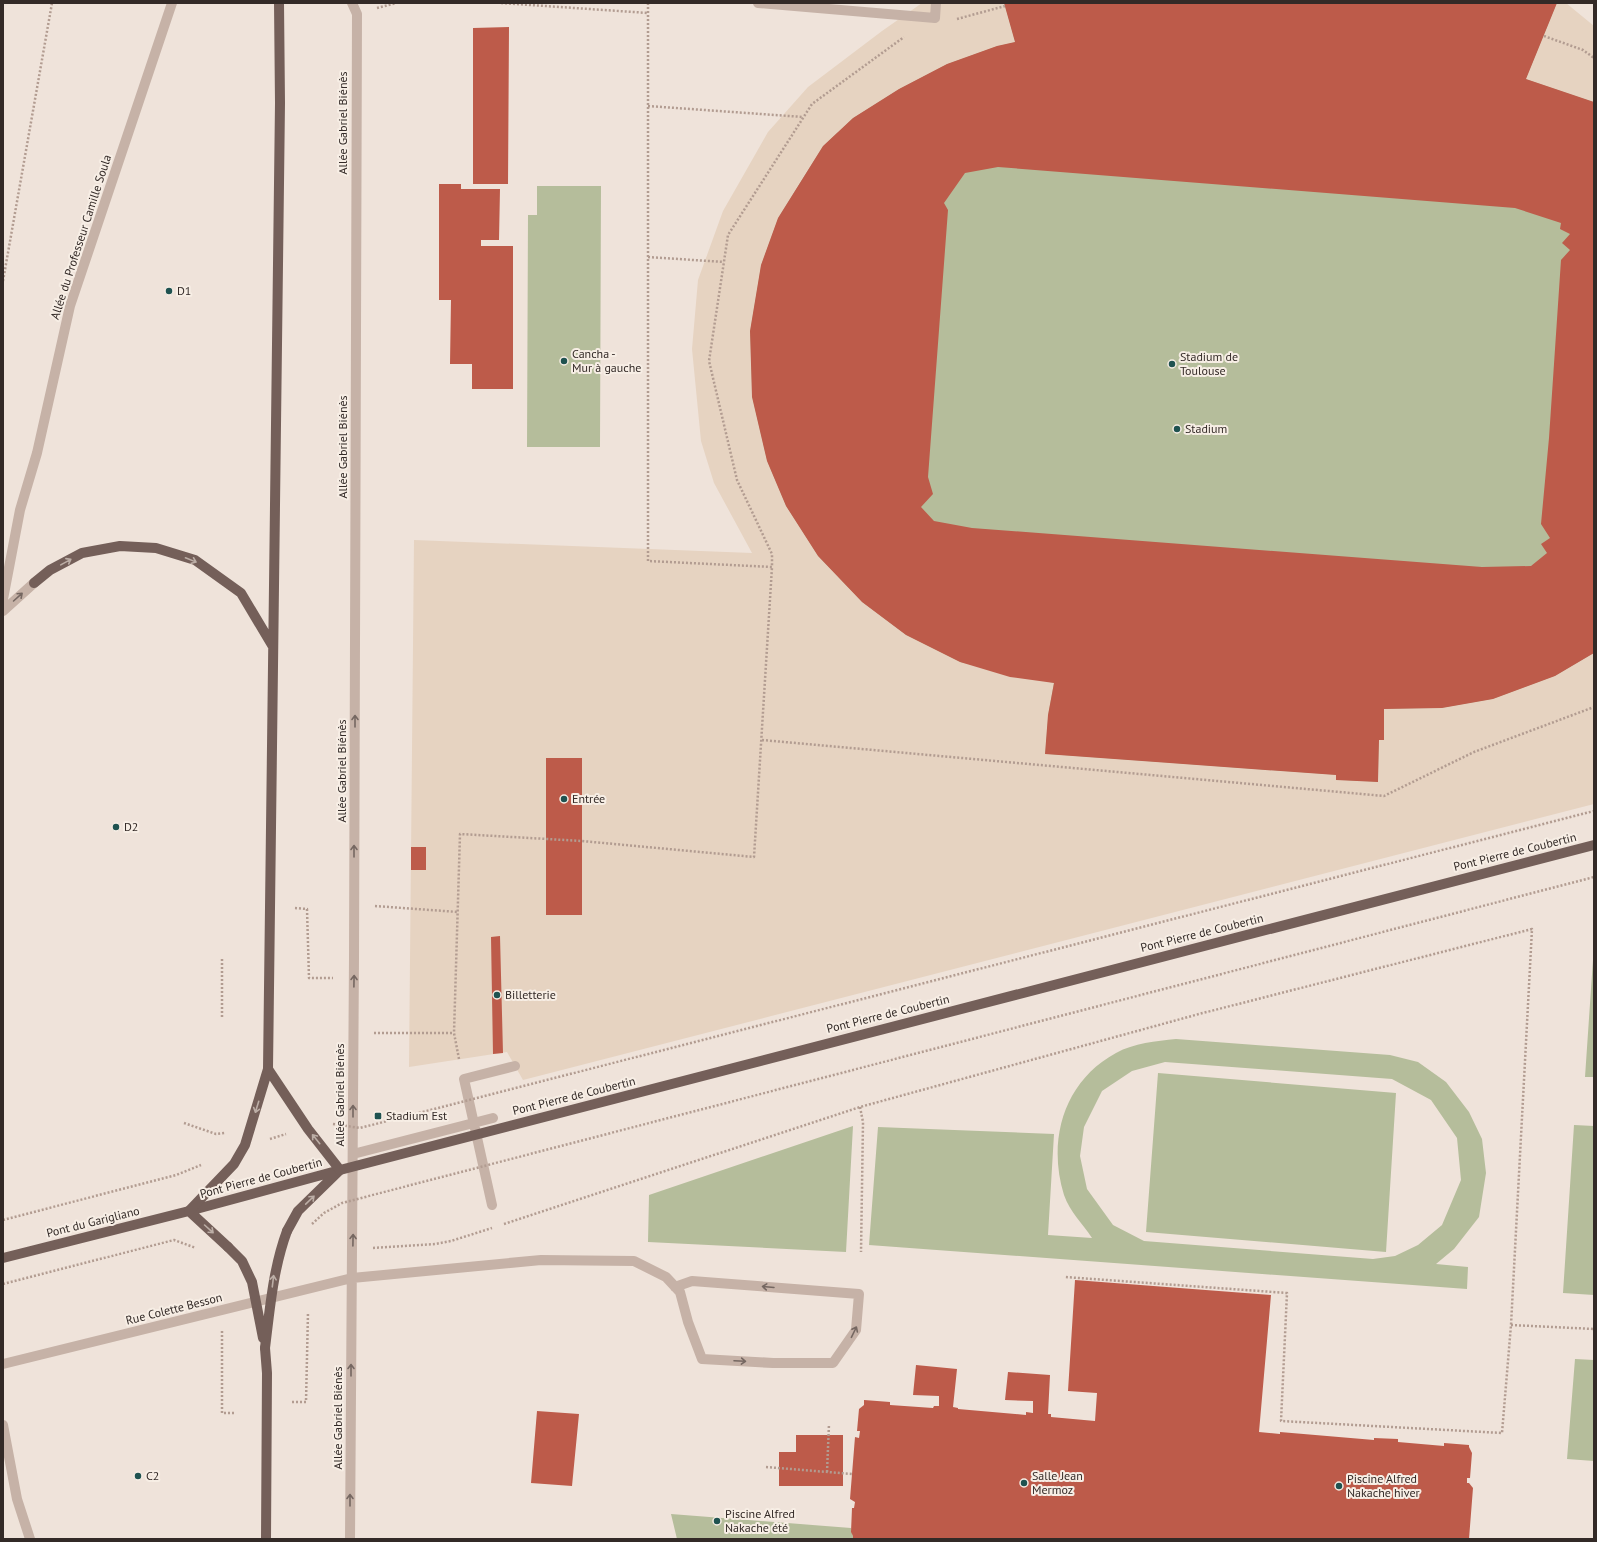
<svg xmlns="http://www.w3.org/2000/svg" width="1597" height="1542" font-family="'PT Sans',sans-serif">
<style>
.green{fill:#b5bd9b;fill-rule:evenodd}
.plaza{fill:#e6d3c1}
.building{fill:#bd5b4a;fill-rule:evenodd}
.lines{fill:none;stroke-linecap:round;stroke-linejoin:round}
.path{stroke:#b29c91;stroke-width:2.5;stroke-dasharray:2 2;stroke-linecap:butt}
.minor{stroke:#c6b2a7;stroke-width:10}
.major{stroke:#745f59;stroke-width:10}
.path-bridge{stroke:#b29c91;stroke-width:2.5;stroke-dasharray:2 2;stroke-linecap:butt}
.major-bridge{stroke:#745f59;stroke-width:10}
.oneway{stroke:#bcaea6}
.oneway2{stroke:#756761}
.poi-dot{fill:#1f5250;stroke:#f7eee5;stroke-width:1.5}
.labels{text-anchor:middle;stroke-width:4;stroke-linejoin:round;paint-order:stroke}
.street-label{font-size:12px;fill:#332a27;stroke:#f7eee5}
.poi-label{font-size:12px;fill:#332a27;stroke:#f7eee5;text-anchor:start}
</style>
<rect width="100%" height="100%" fill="#efe3da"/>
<path class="green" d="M 1004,3 L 1557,3 L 1526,79 L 1594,102 L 1594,653 L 1555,676 L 1493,699 L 1442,708 L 1385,709 L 1384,740 L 1379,740 L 1378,782 L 1336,780 L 1336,775 L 1045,754 L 1048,715 L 960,662 L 906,635 L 862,602 L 818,556 L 786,506 L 767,461 L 752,397 L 750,331 L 761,265 L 778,218 L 823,146 L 853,118 L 899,89 L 947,64 L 997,46 L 1015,42 Z
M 537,186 L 601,186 L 600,447 L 527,447 L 528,215 L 537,215 Z
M 1594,945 L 1594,1077 L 1585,1077 Z
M 1176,1039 L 1390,1055 L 1418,1062 L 1446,1082 L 1469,1112 L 1482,1139 L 1486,1173 L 1479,1217 L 1454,1249 L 1436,1264 L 1468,1267 L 1467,1289 L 869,1245 L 878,1127 L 1054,1134 L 1048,1235 L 1092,1238 C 1083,1224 1070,1212 1064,1195 C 1047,1140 1064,1081 1116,1053 C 1134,1043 1156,1041 1176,1039 ZM 1165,1062 L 1392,1079 L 1431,1100 L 1457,1138 L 1461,1180 L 1442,1225 L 1418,1245 L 1395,1256 L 1373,1259 L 1144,1241 L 1113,1225 L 1087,1189 L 1080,1156 L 1084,1127 L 1102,1091 L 1132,1071 Z
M 1158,1073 L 1396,1093 L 1386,1252 L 1146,1232 Z
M 1574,1125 L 1594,1126 L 1594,1295 L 1563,1293 Z
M 853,1126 L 846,1252 L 648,1242 L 649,1195 Z
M 1575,1359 L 1594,1360 L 1594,1461 L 1567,1459 Z
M 671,1514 L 851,1528 C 851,1533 854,1535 853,1539 L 677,1539 Z"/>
<path class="plaza" d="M 922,3 L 1004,3 L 1015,42 L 997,46 L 947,64 L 899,89 L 853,118 L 823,146 L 805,174 L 778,218 L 761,265 L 750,331 L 752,397 L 767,461 L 786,506 L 818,556 L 862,602 L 906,635 L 960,662 L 1054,683 L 1048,716 L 1045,754 L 1336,775 L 1336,780 L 1378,782 L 1379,740 L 1384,740 L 1384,709 L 1442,708 L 1493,699 L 1555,676 L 1594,653 L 1594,804 L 523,1080 L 507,1052 L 409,1067 L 414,540 L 752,553 L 714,483 L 701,441 L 692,349 L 698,280 L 723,211 L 768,132 L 808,87 L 882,31 Z
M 1557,3 L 1566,3 L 1594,26 L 1594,102 L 1526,79 Z"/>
<path class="building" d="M 1004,3 L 1557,3 L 1526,79 L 1594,102 L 1594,653 L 1555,676 L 1493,699 L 1442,708 L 1384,709 L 1384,740 L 1379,740 L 1378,782 L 1336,780 L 1336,775 L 1045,754 L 1048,715 L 1054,683 L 1010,677 L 960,662 L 906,635 L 862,602 L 818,556 L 786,506 L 767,461 L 752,397 L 750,331 L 761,265 L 778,218 L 823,146 L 853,118 L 899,89 L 947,64 L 997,46 L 1015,42 ZM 998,167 L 1515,208 L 1561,223 L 1560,229 L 1570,234 L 1562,243 L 1570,250 L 1561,260 L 1549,438 L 1541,524 L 1550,538 L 1541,544 L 1547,553 L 1531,566 L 1482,567 L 972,528 L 934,521 L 921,507 L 933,494 L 928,477 L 948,210 L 944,203 L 965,173 Z
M 509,27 L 508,184 L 473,184 L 473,28 Z
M 439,184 L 461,184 L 461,189 L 500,189 L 499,240 L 481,240 L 481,246 L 513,246 L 513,389 L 472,389 L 472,364 L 450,364 L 451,300 L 439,300 Z
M 546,758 L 582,758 L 582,915 L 546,915 Z
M 411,847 L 426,847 L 426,870 L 411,870 Z
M 500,936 L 503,1053 L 493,1054 L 491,937 Z
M 1075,1280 L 1271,1295 L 1259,1432 L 1280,1434 L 1280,1432 L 1374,1440 L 1374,1438 L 1398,1439 L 1398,1442 L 1444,1446 L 1444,1443 L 1469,1445 L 1469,1447 L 1472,1453 L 1470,1478 L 1467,1478 L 1467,1483 L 1469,1483 L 1473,1488 L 1469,1539 L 853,1539 L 853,1536 L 851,1532 L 852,1508 L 854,1508 L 855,1502 L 850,1499 L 855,1437 L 859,1438 L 860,1431 L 857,1431 L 859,1409 L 864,1405 L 864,1400 L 890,1402 L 890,1405 L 933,1408 L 934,1406 L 939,1406 L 939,1396 L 913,1395 L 916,1365 L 957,1369 L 953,1407 L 958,1408 L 958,1409 L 1026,1415 L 1026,1412 L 1033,1413 L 1033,1401 L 1005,1400 L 1008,1372 L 1050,1375 L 1048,1414 L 1051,1414 L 1051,1417 L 1095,1421 L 1097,1393 L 1068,1391 Z
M 537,1411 L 579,1414 L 572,1486 L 531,1483 Z
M 796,1435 L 843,1435 L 843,1486 L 779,1486 L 779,1452 L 796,1452 Z"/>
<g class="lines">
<path class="path" d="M 501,3 L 648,13
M 648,3 L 648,561 L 772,567 L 772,554 L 737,480 L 709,361 L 728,235 L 812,104 L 904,37
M 377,8 L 396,3
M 957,19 L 1005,6
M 1544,36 L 1583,50 L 1594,58
M 648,106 L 803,117
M 648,257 L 724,262
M 3,281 L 52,3
M 762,740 L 1384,796 L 1474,752 L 1594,707
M 375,906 L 458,912
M 295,908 L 307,909 L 309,978 L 333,978
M 222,1017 L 222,959
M 374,1033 L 454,1033
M 459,1059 L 454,1033 L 460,834 L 582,841 L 754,857 L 772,567
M 860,1107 L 863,1122 L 861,1252
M 184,1123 L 216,1134 L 225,1133
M 270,1139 L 286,1134
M 3,1220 L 176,1175 L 201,1165
M 504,1224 L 860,1107 L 1199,1014 L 1532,929 L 1511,1325 L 1502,1433 L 1281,1421 L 1287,1293 L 1065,1277
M 373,1248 L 435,1244 L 451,1241 L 492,1228
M 3,1284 L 174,1240 L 196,1248
M 1511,1325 L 1594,1329
M 222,1331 L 222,1413 L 235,1413
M 292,1402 L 306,1402 L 308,1312
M 766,1467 L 852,1474
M 827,1472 L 829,1424"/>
<path class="minor" d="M 758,3 L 935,18 L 936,3
M 3,599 L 20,510 L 37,453 L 70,306 L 172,3
M 3,611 L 34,583
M 353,1154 L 493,1118
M 492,1205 L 464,1079 L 515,1066
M 3,1364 L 352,1278 L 541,1260 L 634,1261 L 666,1277 L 680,1292 L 688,1322 L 702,1359 L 773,1363 L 833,1363 L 856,1330 L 859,1294 L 692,1281 L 675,1287
M 3,1425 L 17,1499 L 30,1539
M 350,1539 L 354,958 L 357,14 L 352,3"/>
<path class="major" d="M 34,583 L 50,570 L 82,553 L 120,546 L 156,548 L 195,560 L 241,593 L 272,645
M 268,1069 L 280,103 L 279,3
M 189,1211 L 228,1247
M 287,1231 L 298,1211 L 339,1171
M 3,1258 L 189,1211 L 340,1170
M 265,1348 L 267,1373 L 266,1539"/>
<path class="path-bridge" d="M 333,1124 L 360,1128 L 1594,811
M 312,1224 L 324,1213 L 342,1203 L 1594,877"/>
<path class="major-bridge" d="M 268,1069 L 308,1129 L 340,1170 L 1594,845
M 189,1211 L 234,1164 L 245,1145 L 268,1069
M 228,1247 L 242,1261 L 252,1282 L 263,1338
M 265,1348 C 270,1308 273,1269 287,1231"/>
</g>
<defs><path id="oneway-shaft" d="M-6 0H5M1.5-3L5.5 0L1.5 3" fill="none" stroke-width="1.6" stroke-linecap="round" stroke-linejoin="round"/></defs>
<g class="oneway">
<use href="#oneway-shaft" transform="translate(191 560) rotate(22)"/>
<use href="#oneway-shaft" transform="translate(66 562) rotate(-29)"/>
<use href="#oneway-shaft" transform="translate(257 1107) rotate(107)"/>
<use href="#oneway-shaft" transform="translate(316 1139) rotate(-129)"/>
<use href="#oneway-shaft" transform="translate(310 1200) rotate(-44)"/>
<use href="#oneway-shaft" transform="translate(209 1229) rotate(42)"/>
<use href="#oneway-shaft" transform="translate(273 1281) rotate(-83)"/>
</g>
<g class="oneway2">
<use href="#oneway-shaft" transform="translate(18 597) rotate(-42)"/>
<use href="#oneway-shaft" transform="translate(355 721) rotate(-90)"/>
<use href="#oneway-shaft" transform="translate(354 851) rotate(-90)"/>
<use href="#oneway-shaft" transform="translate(354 981) rotate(-89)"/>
<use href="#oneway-shaft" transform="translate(353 1111) rotate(-90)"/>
<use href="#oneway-shaft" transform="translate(353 1240) rotate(-89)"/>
<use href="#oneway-shaft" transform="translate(768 1287) rotate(-175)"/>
<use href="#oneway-shaft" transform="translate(854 1332) rotate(-64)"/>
<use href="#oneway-shaft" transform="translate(740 1361) rotate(3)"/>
<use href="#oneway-shaft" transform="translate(351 1370) rotate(-90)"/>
<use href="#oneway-shaft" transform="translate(350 1500) rotate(-90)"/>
</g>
<g class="poi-dot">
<circle cx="169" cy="291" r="4"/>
<circle cx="564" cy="361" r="4"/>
<circle cx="1172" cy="364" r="4"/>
<circle cx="1177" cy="429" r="4"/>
<circle cx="564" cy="799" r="4"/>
<circle cx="116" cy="827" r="4"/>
<circle cx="497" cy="995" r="4"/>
<rect x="374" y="1112" width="8" height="8" rx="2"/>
<circle cx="138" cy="1476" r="4"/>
<circle cx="1024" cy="1483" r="4"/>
<circle cx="1339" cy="1486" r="4"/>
<circle cx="717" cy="1521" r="4"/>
</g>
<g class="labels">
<g class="street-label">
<text transform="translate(343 123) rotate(-90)" y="4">Allée Gabriel Biénès</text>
<text transform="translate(81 237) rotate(-72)" y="4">Allée du Professeur Camille Soula</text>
<text transform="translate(343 447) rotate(-90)" y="4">Allée Gabriel Biénès</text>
<text transform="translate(342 771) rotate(-90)" y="4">Allée Gabriel Biénès</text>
<text transform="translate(1515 852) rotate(-14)" y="4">Pont Pierre de Coubertin</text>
<text transform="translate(1202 933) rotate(-14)" y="4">Pont Pierre de Coubertin</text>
<text transform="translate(888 1014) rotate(-14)" y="4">Pont Pierre de Coubertin</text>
<text transform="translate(340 1095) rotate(-90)" y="4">Allée Gabriel Biénès</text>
<text transform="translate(574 1096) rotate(-14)" y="4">Pont Pierre de Coubertin</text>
<text transform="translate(261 1178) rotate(-15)" y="4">Pont Pierre de Coubertin</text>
<text transform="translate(93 1222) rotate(-14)" y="4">Pont du Garigliano</text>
<text transform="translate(174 1309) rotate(-14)" y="4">Rue Colette Besson</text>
<text transform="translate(338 1418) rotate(-90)" y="4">Allée Gabriel Biénès</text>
</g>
<g class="poi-label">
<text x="177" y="295">D1</text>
<text x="572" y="358">Cancha -<tspan x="572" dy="14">Mur à gauche</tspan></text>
<text x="1180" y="361">Stadium de<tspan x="1180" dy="14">Toulouse</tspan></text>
<text x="1185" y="433">Stadium</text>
<text x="572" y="803">Entrée</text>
<text x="124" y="831">D2</text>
<text x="505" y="999">Billetterie</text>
<text x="386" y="1120">Stadium Est</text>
<text x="146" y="1480">C2</text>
<text x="1032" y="1480">Salle Jean<tspan x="1032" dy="14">Mermoz</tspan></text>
<text x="1347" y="1483">Piscine Alfred<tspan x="1347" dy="14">Nakache hiver</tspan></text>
<text x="725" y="1518">Piscine Alfred<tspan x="725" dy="14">Nakache été</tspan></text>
</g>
</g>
<rect width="1597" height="1542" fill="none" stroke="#332a27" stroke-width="8"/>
</svg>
